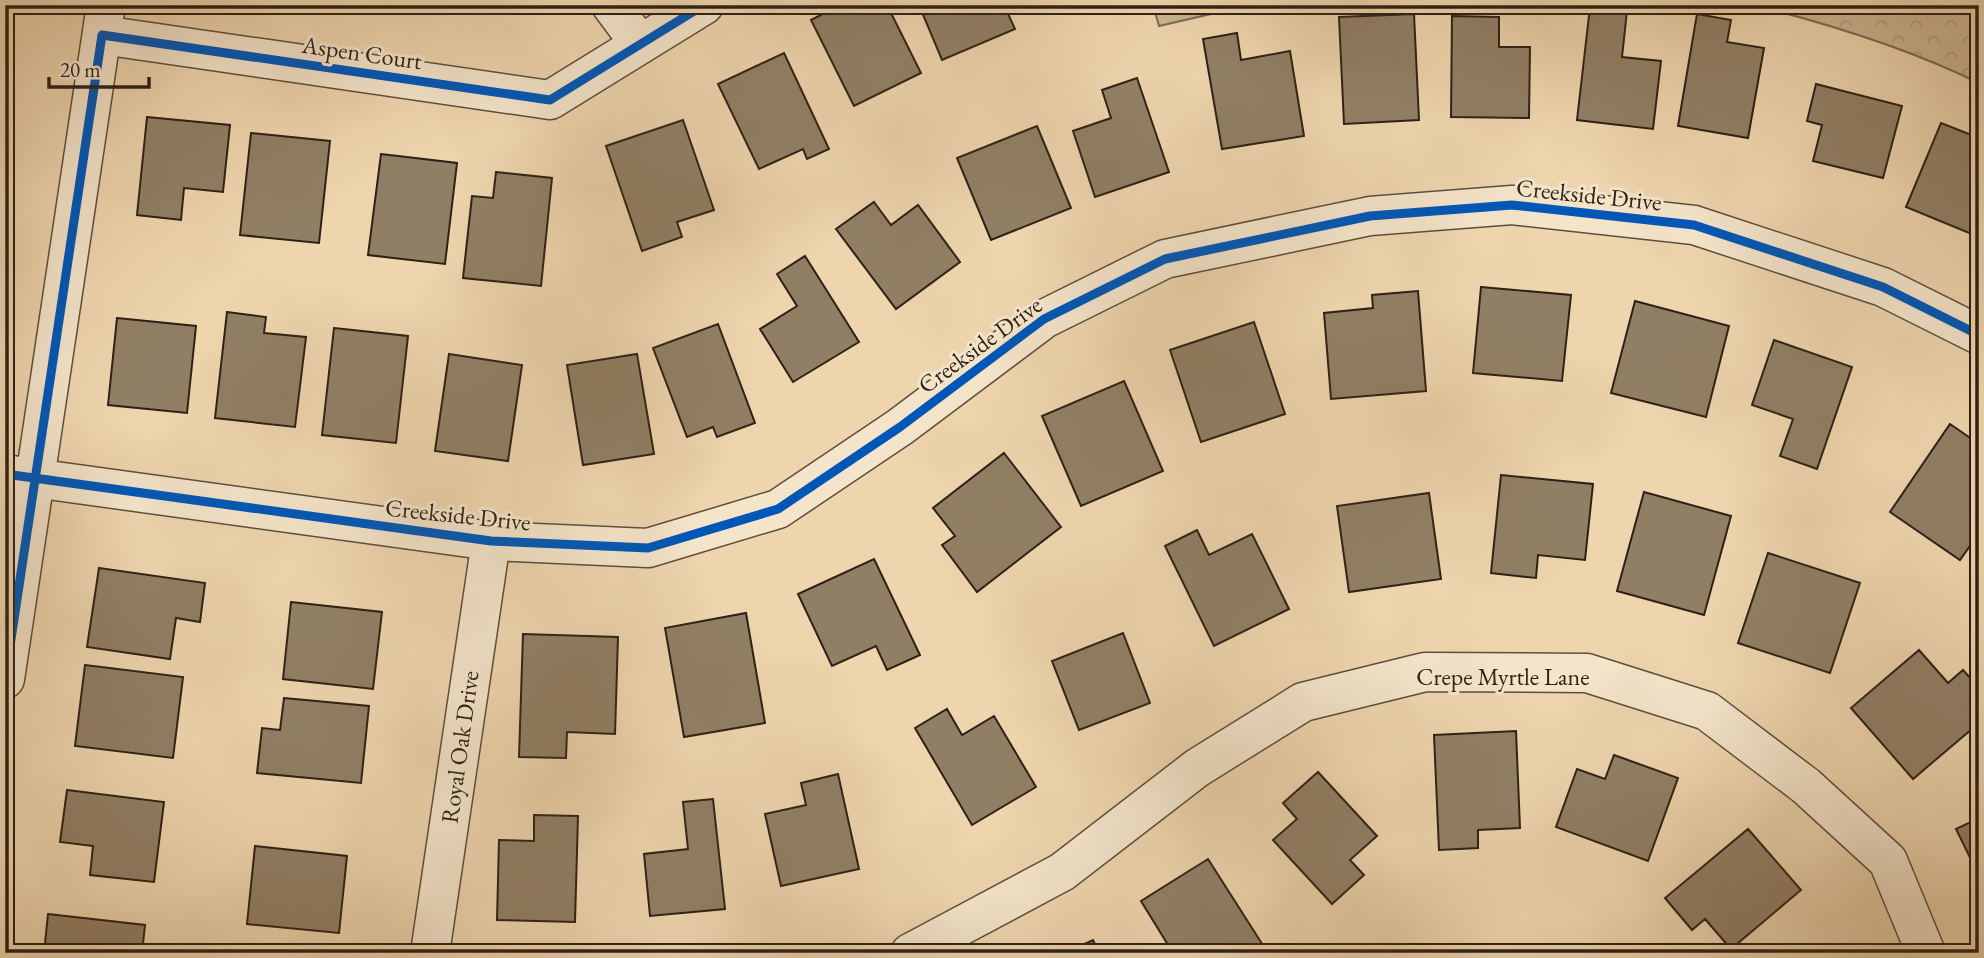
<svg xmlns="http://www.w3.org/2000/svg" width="1984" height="958" font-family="'EB Garamond',serif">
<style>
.park{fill:url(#park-crowns);stroke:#7d6c55;stroke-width:2}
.building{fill:#917f65;stroke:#2d2116;stroke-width:2}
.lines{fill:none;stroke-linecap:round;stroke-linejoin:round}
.minor-casing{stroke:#5d4e3c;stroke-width:41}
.minor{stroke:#f4e4ca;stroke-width:38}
.quiet{stroke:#3c95d4;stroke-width:7;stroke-dasharray:14 7;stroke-linecap:butt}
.cycleway-casing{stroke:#f4e4ca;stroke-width:13}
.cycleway{stroke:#0057b8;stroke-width:9}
.labels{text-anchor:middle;stroke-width:6;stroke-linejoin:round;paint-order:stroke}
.street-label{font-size:24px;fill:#2d2116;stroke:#f4e4ca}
</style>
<defs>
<pattern id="park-crowns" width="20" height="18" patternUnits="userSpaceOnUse" patternTransform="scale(1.75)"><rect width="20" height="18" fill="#cdb694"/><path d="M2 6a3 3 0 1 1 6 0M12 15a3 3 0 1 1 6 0" fill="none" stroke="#b09c7f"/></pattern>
</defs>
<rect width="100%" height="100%" fill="#eed5ae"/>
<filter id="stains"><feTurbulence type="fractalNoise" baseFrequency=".00286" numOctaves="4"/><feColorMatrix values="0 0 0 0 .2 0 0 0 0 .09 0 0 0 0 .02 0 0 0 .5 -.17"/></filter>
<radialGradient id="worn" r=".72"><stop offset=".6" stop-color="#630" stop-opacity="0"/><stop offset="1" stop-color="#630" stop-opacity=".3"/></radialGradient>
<path class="park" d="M 1153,5 L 1250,5 L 1159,26 Z
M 1753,5 L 1979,5 L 1979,83 C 1907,48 1830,24 1753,5 Z"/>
<path class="building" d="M 840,5 L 887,5 L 921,73 L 854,106 L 811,20 Z
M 919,5 L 1004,5 L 1015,29 L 942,60 Z
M 1590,7 L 1627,11 L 1622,57 L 1661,61 L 1653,129 L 1577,120 Z
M 1414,14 L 1419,120 L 1344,124 L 1339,17 Z
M 1697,14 L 1731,20 L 1727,42 L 1764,48 L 1748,138 L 1678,126 Z
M 1452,16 L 1499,17 L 1499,47 L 1530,47 L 1529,118 L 1451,117 Z
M 1237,33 L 1241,60 L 1290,51 L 1304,136 L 1222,149 L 1203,39 Z
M 784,53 L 829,149 L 807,159 L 803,149 L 759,169 L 718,84 Z
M 1137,78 L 1169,172 L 1095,197 L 1073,131 L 1111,118 L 1102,90 Z
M 1816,84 L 1902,106 L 1883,178 L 1813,161 L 1822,125 L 1807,121 Z
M 147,117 L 230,125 L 223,192 L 184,188 L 181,220 L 137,215 Z
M 683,120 L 714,210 L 677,222 L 682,237 L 642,251 L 606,146 Z
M 1941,123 L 1979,138 L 1979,237 L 1906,207 Z
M 1037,126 L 1071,208 L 991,240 L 957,158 Z
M 251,133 L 330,141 L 319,243 L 240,235 Z
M 381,154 L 457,163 L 445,264 L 368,255 Z
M 496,172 L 552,178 L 541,286 L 463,278 L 472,196 L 493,198 Z
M 874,202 L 891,225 L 918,205 L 960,262 L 896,309 L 836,229 Z
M 805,256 L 859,342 L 793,382 L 760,329 L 797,306 L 777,274 Z
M 1481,287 L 1571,295 L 1562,381 L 1473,373 Z
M 1418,291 L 1426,391 L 1331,399 L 1324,313 L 1373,308 L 1372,295 Z
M 1635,301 L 1729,326 L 1706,417 L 1611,393 Z
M 227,312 L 266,317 L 264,333 L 306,337 L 295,427 L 215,418 Z
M 117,318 L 196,326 L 187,413 L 108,405 Z
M 1254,322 L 1285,414 L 1201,442 L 1170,350 Z
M 718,324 L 755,423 L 717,437 L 713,427 L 687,437 L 653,348 Z
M 334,328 L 408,336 L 396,443 L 322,435 Z
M 1774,340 L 1852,367 L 1817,469 L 1780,456 L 1793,419 L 1752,405 Z
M 449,354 L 522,365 L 508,461 L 435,451 Z
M 637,354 L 654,454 L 583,465 L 567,365 Z
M 1124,381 L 1163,471 L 1081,506 L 1042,416 Z
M 1950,424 L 1979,444 L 1979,533 L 1960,560 L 1890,512 Z
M 1004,453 L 1061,527 L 977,592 L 942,545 L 955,536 L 933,508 Z
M 1501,475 L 1593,484 L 1585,560 L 1538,555 L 1536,578 L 1491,573 Z
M 1644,492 L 1731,516 L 1704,615 L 1617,591 Z
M 1429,493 L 1441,579 L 1349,592 L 1337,506 Z
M 1197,530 L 1209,555 L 1252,534 L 1289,609 L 1214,646 L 1165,546 Z
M 1768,553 L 1860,583 L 1830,673 L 1738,643 Z
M 874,559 L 920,655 L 887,670 L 876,646 L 832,666 L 798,594 Z
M 99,568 L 205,583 L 200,622 L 176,618 L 170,659 L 87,647 Z
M 291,602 L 382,612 L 373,689 L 283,679 Z
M 746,613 L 765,723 L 684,737 L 665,628 Z
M 1123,633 L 1150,703 L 1079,730 L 1052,661 Z
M 523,634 L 618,637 L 615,734 L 567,732 L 566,758 L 519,757 Z
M 1919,650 L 1948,683 L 1963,670 L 1979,688 L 1979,723 L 1913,779 L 1851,708 Z
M 85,665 L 183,677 L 173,758 L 75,746 Z
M 284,698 L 369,706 L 361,783 L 257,773 L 262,728 L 280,730 Z
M 947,709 L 962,735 L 994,716 L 1036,787 L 972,825 L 915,728 Z
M 1516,731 L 1520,828 L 1478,830 L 1478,848 L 1439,850 L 1434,735 Z
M 1614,755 L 1678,778 L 1648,861 L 1556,827 L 1577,769 L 1605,779 Z
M 1318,772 L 1377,836 L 1350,860 L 1364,875 L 1332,904 L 1273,840 L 1297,819 L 1283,803 Z
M 838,774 L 859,869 L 781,886 L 765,814 L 806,805 L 801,783 Z
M 67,790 L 164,802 L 154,882 L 90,875 L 93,846 L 60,842 Z
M 713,799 L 725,909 L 650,916 L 644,854 L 688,849 L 683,802 Z
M 534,815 L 578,816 L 575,922 L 497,920 L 499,840 L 534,841 Z
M 1979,818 L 1979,876 L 1956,829 Z
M 1748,829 L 1801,890 L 1731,949 L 1705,919 L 1692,930 L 1665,898 Z
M 255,846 L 347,856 L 339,933 L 247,924 Z
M 1208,859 L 1266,950 L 1262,953 L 1173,953 L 1141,901 Z
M 48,914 L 145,925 L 142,953 L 44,953 Z
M 1093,940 L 1099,953 L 1064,953 Z"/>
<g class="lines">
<defs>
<path id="minor" d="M 611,5 L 640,44
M 102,35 L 550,100 L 704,5
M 5,474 L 491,541 L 648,548 L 778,509 L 900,427 L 1044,319 L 1165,259 L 1370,216 L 1512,205 L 1694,225 L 1883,287 L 1979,335
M 5,679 L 106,5
M 430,953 L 491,541
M 910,953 L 1062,872 L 1197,768 L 1303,702 L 1425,672 L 1587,673 L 1707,711 L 1806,786 L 1888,861 L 1926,953"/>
</defs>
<use href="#minor" class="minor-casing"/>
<use href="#minor" class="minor"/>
<path class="quiet" d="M 1953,5 L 1979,16"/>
<defs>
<path id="cycleway" d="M 5,474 L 491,541 L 648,548 L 778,509 L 900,427 L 1044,319 L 1165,259 L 1370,216 L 1512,205 L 1694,225 L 1883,287 L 1979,335
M 5,679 L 102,35 L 550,100 L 704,5"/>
</defs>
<use href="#cycleway" class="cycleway-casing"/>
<use href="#cycleway" class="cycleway"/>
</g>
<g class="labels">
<g class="street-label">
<text transform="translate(362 53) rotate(8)" y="8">Aspen Court</text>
<text transform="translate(1589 195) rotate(6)" y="8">Creekside Drive</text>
<text transform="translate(980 345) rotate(-36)" y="8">Creekside Drive</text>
<text transform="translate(458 515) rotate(6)" y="8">Creekside Drive</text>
<text x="1503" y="685">Crepe Myrtle Lane</text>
<text transform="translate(460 747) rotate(-82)" y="8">Royal Oak Drive</text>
</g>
</g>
<rect width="1984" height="958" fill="none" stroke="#eed5ae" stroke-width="28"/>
<rect x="7" y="7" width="1970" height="944" fill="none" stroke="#2d2116" stroke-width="3.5"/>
<rect x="14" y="14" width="1956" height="930" fill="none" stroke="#2d2116" stroke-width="2"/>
<path d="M49 77v10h100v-10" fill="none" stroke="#2d2116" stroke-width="3.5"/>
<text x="60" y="77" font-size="21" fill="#2d2116" stroke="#f4e4ca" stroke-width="5" paint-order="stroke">20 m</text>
<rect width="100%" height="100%" filter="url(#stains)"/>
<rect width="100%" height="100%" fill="url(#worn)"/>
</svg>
